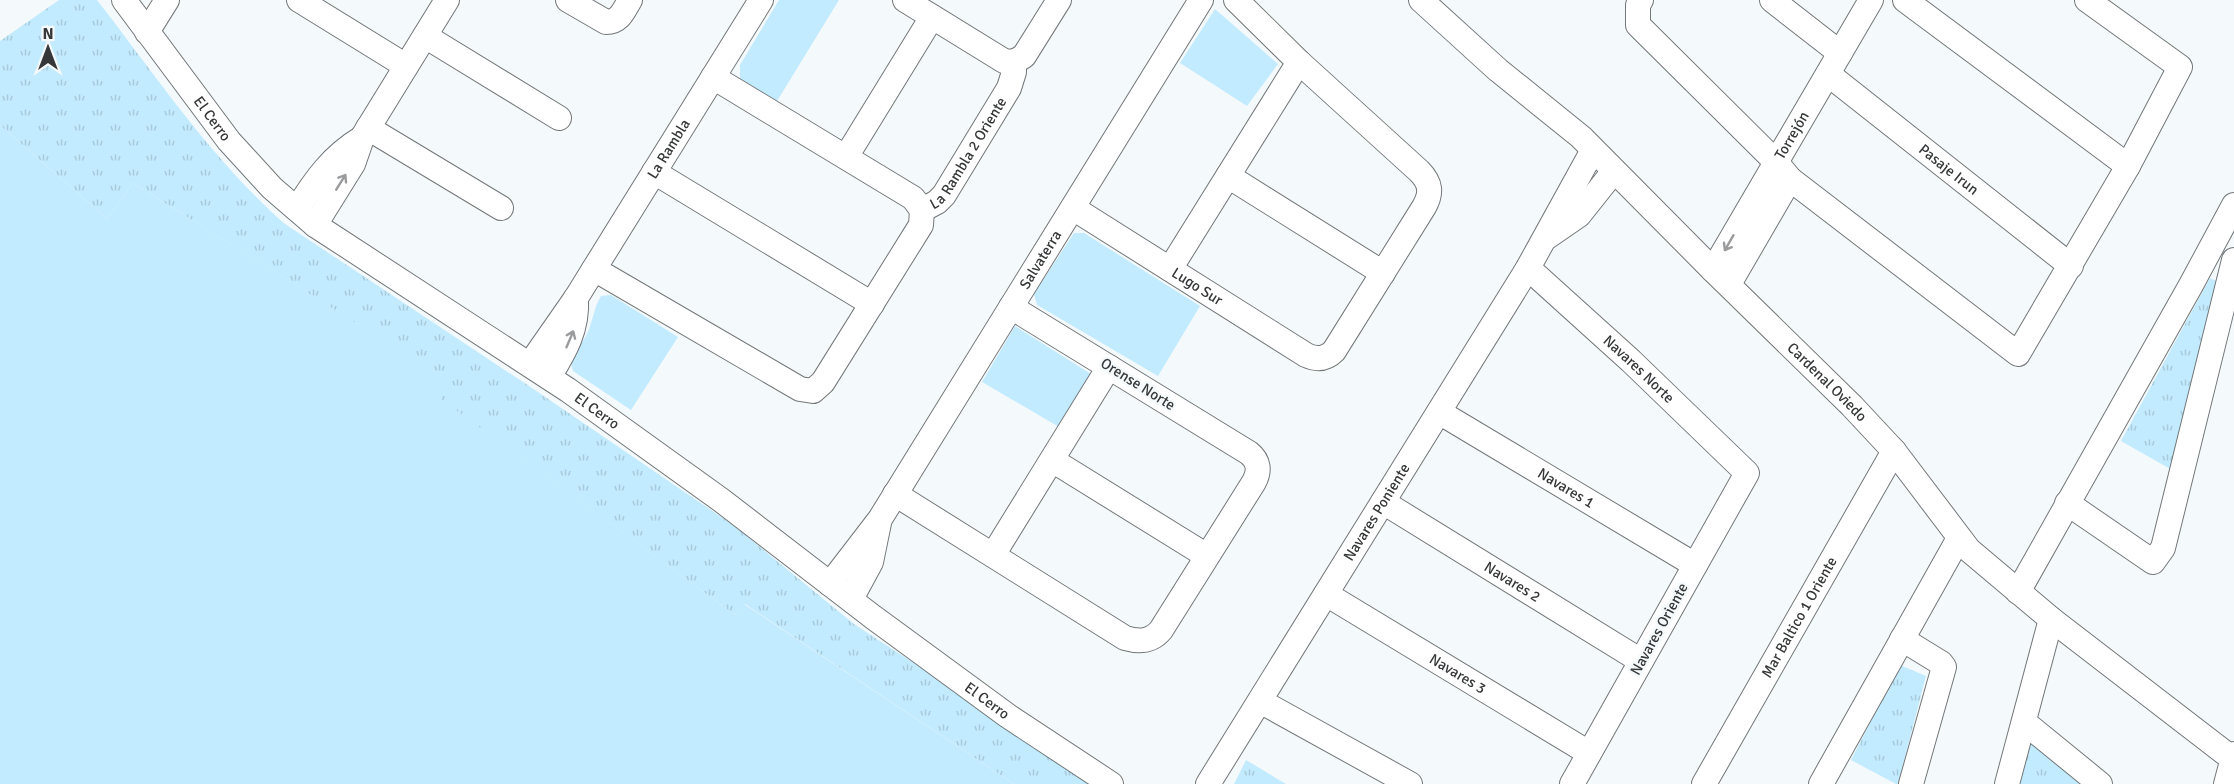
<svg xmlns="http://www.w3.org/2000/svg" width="2234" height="784" font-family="Signika,sans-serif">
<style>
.grass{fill:#c3ebff}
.park{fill:url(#park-tufts)}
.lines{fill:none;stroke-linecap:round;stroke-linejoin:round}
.minor-casing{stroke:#737779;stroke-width:26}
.minor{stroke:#fff;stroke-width:24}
.oneway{stroke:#9a9b9c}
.labels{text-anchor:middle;stroke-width:5;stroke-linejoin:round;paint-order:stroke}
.street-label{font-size:15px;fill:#363738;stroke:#f4f9fb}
</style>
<defs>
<pattern id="park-tufts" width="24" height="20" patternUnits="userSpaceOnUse" patternTransform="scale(1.5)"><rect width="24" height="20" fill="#c3ebff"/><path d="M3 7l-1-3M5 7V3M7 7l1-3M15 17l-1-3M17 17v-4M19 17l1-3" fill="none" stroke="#a8cadb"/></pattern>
</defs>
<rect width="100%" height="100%" fill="#f4f9fb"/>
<path class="grass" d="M 779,0 L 839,0 L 777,101 L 740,79 L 740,65 Z
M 1215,9 L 1278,64 L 1247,106 L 1180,63 Z
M 0,125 L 107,219 L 133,183 L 451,382 L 442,399 L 735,615 L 744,604 L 1014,784 L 0,784 Z
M 1074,233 L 1084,233 L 1200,306 L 1158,376 L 1037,305 L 1034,294 Z
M 611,295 L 678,337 L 631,410 L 573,371 C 571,366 571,362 573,357 C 576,348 584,341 588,332 C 593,320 594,307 601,296 Z
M 1015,326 L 1091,374 L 1059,427 L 982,382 Z"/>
<path class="park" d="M 59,0 L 97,0 C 157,77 211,159 285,224 L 535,390 L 733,525 L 854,624 L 1098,784 L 1014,784 L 745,604 L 735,615 L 441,399 L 450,382 L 133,183 L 107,219 L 0,125 L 0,41 Z
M 2210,278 L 2221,283 L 2172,470 L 2121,441 Z
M 1900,665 L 1926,676 L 1898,784 L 1896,784 L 1851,760 Z
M 2030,741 L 2080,784 L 2018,784 Z
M 1246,760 L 1286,784 L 1234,784 Z"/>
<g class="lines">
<defs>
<g id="minor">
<path id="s1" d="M 124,0 L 229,141 L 272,188 L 315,225 L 568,390 L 721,500 L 873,617 L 1008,716 L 1111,784"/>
<path d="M 299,0 L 406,66"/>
<path d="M 568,0 L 606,22 C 620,22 624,10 630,0"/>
<path d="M 905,0 L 1004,61 L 1014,62"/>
<path id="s2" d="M 1421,0 L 1498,70 L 1581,137 L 1713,270 L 1852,406 L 1894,451 L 1969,550 L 2051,619 L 2234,760"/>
<path d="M 1641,0 L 1638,5 L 1638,25 L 1776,162 L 1790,179 L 2018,354 L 2128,166 L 2180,67 L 2087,0"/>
<path d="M 1772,0 L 1840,53"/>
<path d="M 1905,0 L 2128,166"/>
<path d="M 147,32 L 167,0"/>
<path d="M 425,36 L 559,118"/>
<path d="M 1014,62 L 1024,56 L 1059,0"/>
<path id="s3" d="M 1828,74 L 2071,266"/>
<path d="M 368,128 L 501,208"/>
<path d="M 846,157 L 932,17"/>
<path d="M 654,172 L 872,304"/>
<path d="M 1228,176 L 1383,273"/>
<path id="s4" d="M 1073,208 L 1306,355 C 1317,360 1326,359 1334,351 L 1424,207 C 1432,193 1431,183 1419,171 L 1299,62 L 1236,0"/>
<path d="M 297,209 C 315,180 332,156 362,138"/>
<path id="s5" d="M 922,210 L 937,202 L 944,195 L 1009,88 L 1014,72 L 1014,62"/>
<path d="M 315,225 L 353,164 L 362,138 L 447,0"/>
<path d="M 1547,237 L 1579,215 L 1614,171"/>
<path id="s6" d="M 1528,268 L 1631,361 L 1747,473 L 1572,784"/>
<path d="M 594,269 L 800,389 L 813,391 L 823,382 L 921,225 L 922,210 L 913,198 L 713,77"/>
<path d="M 1170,269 L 1299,62"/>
<path id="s7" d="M 1713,270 L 1871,0"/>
<path d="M 1729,284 L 1790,179"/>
<path id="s8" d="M 530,364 L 576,298 L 761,0"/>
<path d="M 549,377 C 565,351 578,329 576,298"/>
<path id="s9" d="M 1439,412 L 1695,565"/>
<path d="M 1052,460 L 1207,556"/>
<path d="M 895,494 L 1125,638 C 1139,642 1151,642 1161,630 L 1254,482 C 1260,471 1259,461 1249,453 L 1011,307"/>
<path id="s10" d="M 1383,502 L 1641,661"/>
<path d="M 2067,503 L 2153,562 L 2163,548 L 2234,260"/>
<path d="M 993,555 L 1109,367"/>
<path id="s11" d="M 830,584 L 880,519 L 1201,0"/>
<path d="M 2018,592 L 2191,285 L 2234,205"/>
<path id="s12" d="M 1326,594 L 1589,753"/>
<path d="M 851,599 L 871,562 L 879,523"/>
<path d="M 1902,639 L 1941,663 L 1944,667 L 1911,784"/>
<path d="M 1260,701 L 1410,784"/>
<path d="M 2024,722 L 2100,784"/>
<path id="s13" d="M 1208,784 L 1528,268 L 1593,150"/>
<path id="s14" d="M 1704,784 L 1894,451"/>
<path d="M 1821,784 L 1959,538"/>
<path d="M 2007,784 L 2051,619"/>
<path d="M 2226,784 L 2234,754"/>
</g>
</defs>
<use href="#minor" class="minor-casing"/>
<use href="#minor" class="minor"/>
</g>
<defs><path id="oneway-shaft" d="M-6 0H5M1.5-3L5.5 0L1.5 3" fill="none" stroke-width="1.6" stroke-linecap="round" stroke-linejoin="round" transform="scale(1.5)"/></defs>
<g class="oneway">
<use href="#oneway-shaft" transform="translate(341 182) rotate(-58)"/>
<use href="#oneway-shaft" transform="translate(1729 243) rotate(120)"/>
<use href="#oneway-shaft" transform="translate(570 339) rotate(-67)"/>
</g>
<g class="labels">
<g class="street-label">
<text dy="5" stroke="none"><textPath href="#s1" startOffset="148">El Cerro</textPath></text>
<text dy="5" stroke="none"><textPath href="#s7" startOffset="156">Torrejón</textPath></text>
<text dy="5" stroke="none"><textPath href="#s8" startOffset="256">La Rambla</textPath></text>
<text dy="5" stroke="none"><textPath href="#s5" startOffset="75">La Rambla 2 Oriente</textPath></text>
<text dy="5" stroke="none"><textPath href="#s3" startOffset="154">Pasaje Irun</textPath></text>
<text dy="5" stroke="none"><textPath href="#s11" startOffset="387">Salvaterra</textPath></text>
<text dy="5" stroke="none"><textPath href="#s4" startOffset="147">Lugo Sur</textPath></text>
<text dy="5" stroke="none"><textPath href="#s6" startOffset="150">Navares Norte</textPath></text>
<text dy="5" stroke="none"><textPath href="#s2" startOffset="558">Cardenal Oviedo</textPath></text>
<text transform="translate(1138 384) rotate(32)" y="5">Orense Norte</text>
<text dy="5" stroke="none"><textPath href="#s1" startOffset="634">El Cerro</textPath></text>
<text dy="5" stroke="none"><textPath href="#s9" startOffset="148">Navares 1</textPath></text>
<text dy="5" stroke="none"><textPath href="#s13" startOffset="320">Navares Poniente</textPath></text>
<text dy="5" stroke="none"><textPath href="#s10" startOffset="152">Navares 2</textPath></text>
<text dy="5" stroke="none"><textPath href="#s14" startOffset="192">Mar Baltico 1 Oriente</textPath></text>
<text transform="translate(1659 629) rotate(-61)" y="5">Navares Oriente</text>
<text dy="5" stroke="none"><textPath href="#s12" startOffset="154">Navares 3</textPath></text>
<text dy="5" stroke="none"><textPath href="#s1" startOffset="1120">El Cerro</textPath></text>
</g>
</g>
<g transform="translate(48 48)" stroke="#f4f9fb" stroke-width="4.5" paint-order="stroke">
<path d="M0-4.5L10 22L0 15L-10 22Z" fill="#363738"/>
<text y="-9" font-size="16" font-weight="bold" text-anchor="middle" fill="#363738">N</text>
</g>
</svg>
